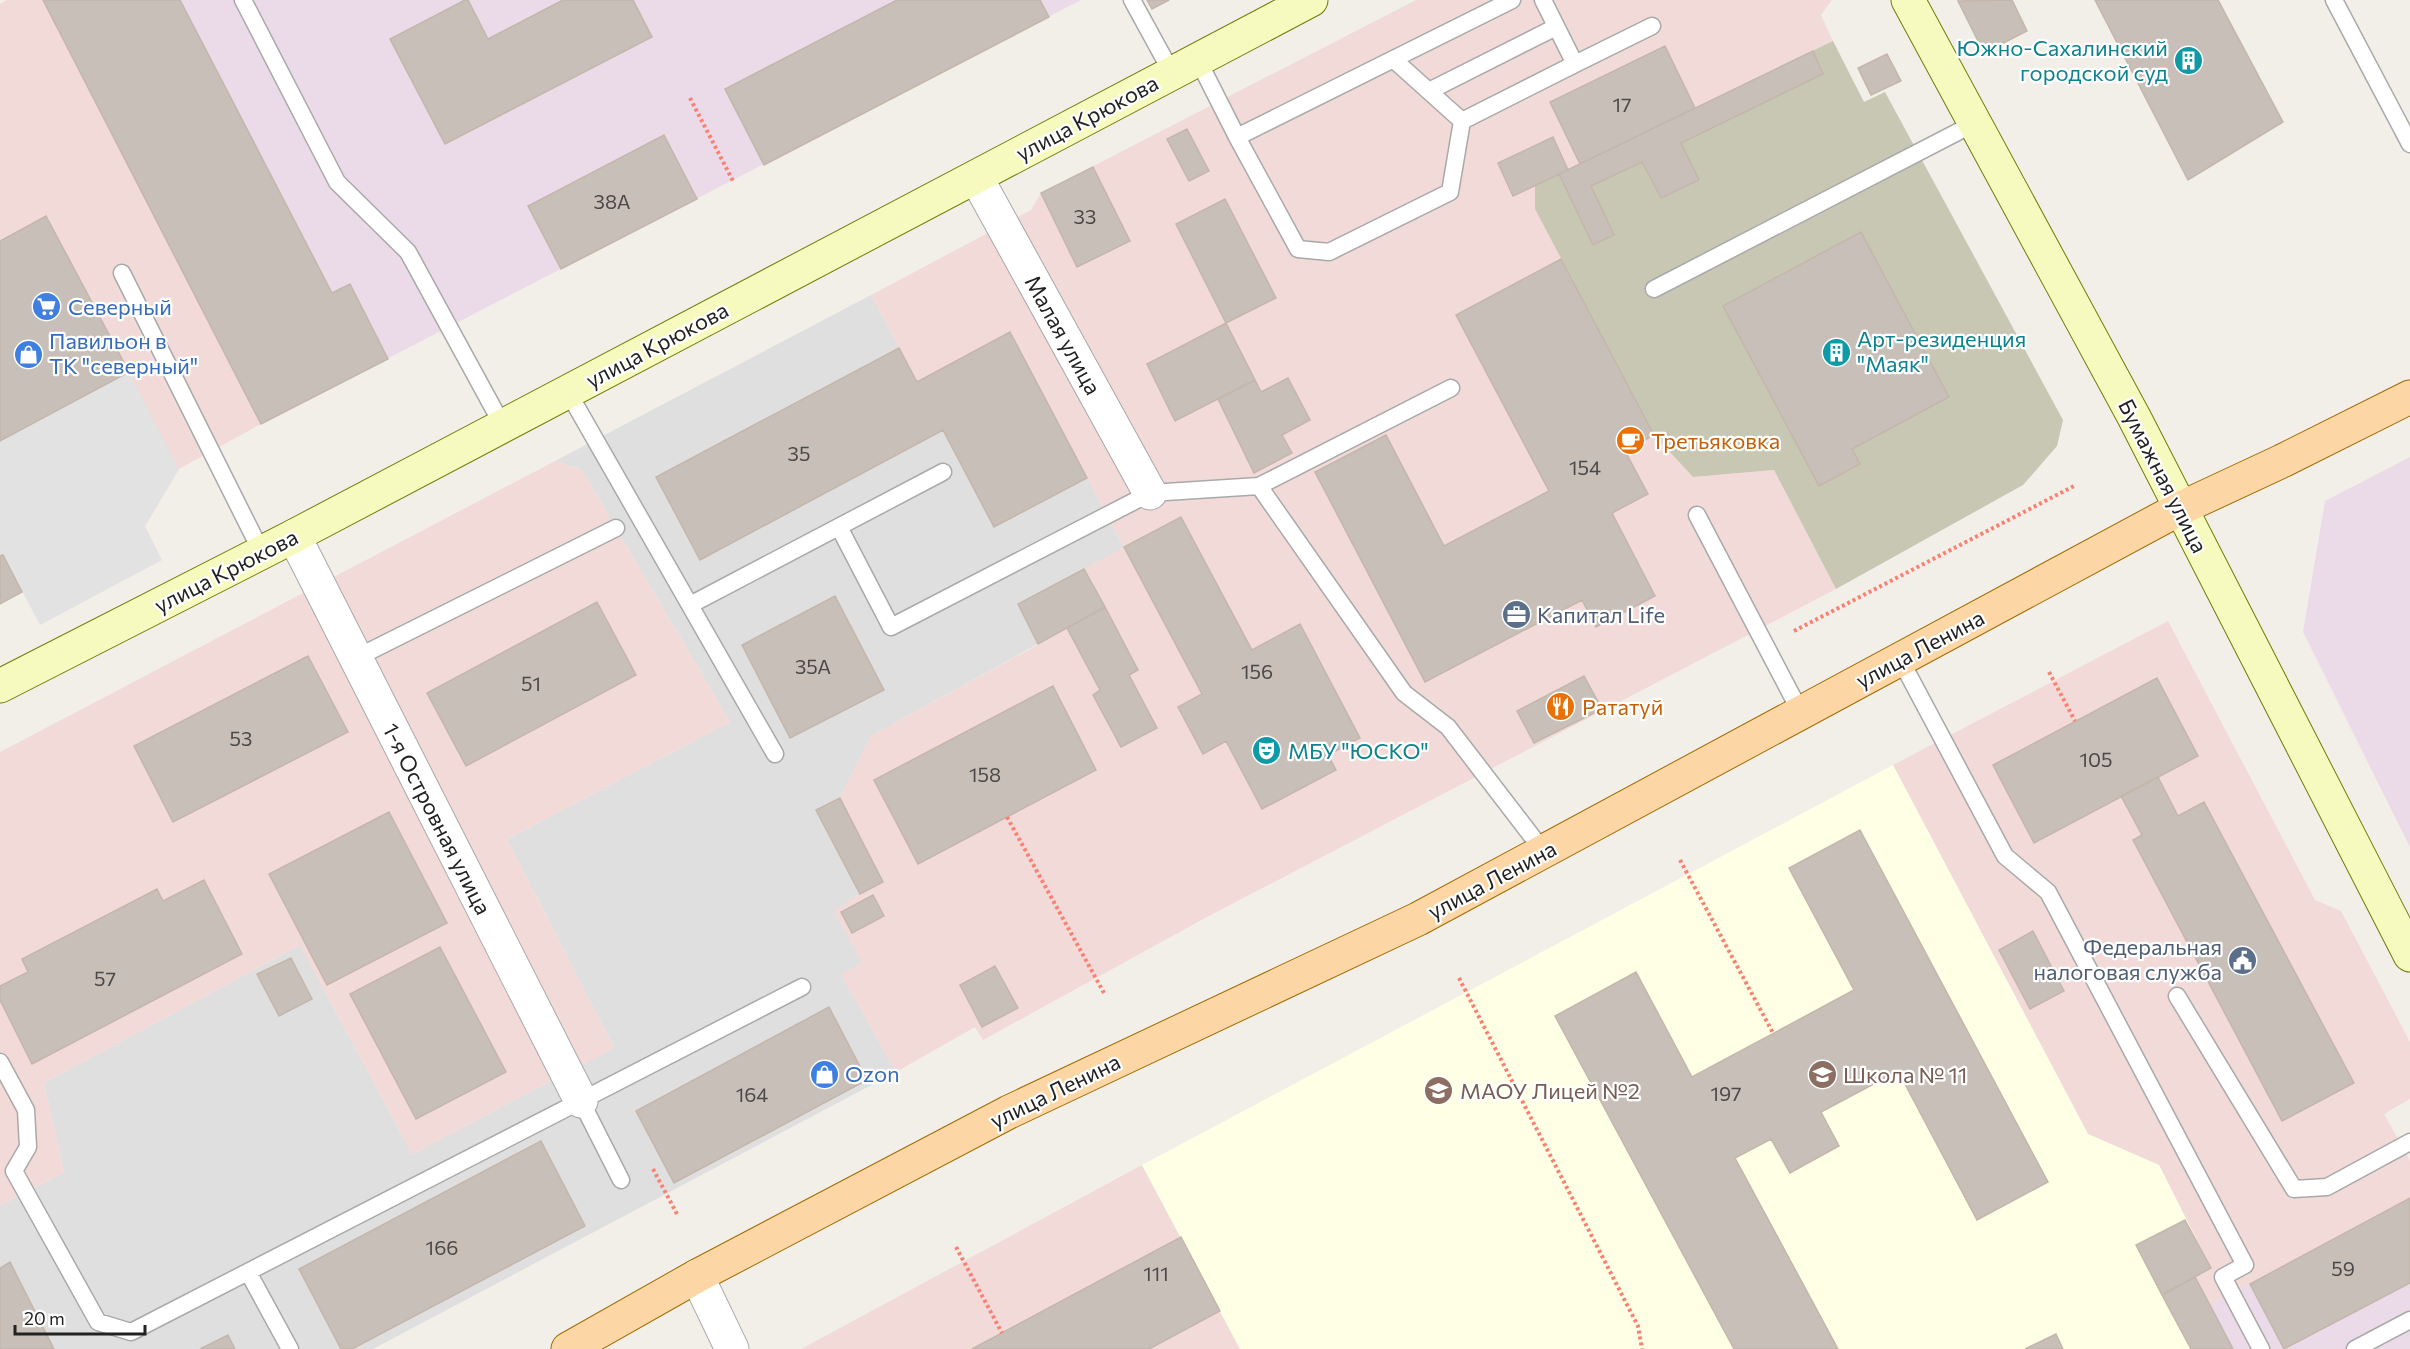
<svg xmlns="http://www.w3.org/2000/svg" width="2410" height="1349" font-family="Commissioner,sans-serif">
<style>
.residential{fill:#e0dfdf}
.commercial{fill:#f2dad9}
.industrial{fill:#ebdbe8}
.education{fill:#ffffe5}
.construction{fill:#c7c7b4}
.parking{fill:#e2e2e2}
.building{fill:#c7bfb8;stroke:#c4b6ab;stroke-width:1.5}
.lines{fill:none;stroke-linecap:round;stroke-linejoin:round}
.lane-casing{stroke:#a9a9a9;stroke-width:19}
.street-casing{stroke:#a9a9a9;stroke-width:35}
.secondary-casing{stroke:#707d05;stroke-width:35}
.primary-casing{stroke:#a06b00;stroke-width:35}
.path{stroke:#fa8072;stroke-width:4;stroke-dasharray:3 3;stroke-linecap:butt}
.lane{stroke:#fff;stroke-width:16}
.street{stroke:#fff;stroke-width:33}
.secondary{stroke:#f7fabf;stroke-width:33}
.primary{stroke:#fcd6a4;stroke-width:33}
.labels{text-anchor:middle;stroke-width:4.5;stroke-linejoin:round;paint-order:stroke}
.number-label{font-size:20px;fill:#4b4948}
.culture-label{font-size:22px;fill:#0d838f;stroke:#fff;text-anchor:start}
.street-label{font-size:22px;fill:#222;stroke:#fff}
.shop-label{font-size:22px;fill:#366cbe;stroke:#fff;text-anchor:start}
.food-label{font-size:22px;fill:#c56008;stroke:#fff;text-anchor:start}
.service-label{font-size:22px;fill:#4e5e75;stroke:#fff;text-anchor:start}
.education-label{font-size:22px;fill:#785e54;stroke:#fff;text-anchor:start}
</style>
<rect width="100%" height="100%" fill="#f2efe9"/>
<path class="residential" d="M 871,295 L 917,382 L 1087,478 L 1124,547 L 1105,607 L 871,736 L 840,798 L 860,894 L 862,963 L 842,975 L 896,1072 L 373,1349 L 0,1349 L 0,1206 L 64,1172 L 44,1083 L 300,945 L 412,1154 L 614,1048 L 507,839 L 730,722 L 582,470 L 555,461 Z"/>
<path class="commercial" d="M 7,0 L 43,0 L 261,424 L 179,469 L 145,526 L 0,604 L 0,4 Z
M 1416,0 L 1832,0 L 1821,15 L 1833,41 L 1535,185 L 1535,208 L 1654,435 L 1693,477 L 1774,470 L 1836,589 L 1207,917 L 983,1040 L 975,1027 L 896,1072 L 841,974 L 862,963 L 834,911 L 860,894 L 816,810 L 840,798 L 871,736 L 1105,608 L 1084,569 L 1124,547 L 1087,478 L 994,527 L 871,295 L 1031,210 L 1041,193 Z
M 555,461 L 582,470 L 730,722 L 507,839 L 614,1048 L 412,1154 L 300,945 L 44,1083 L 64,1172 L 0,1206 L 0,752 Z
M 2168,621 L 2315,900 L 2341,911 L 2410,1042 L 2410,1099 L 2384,1114 L 2410,1161 L 2410,1198 L 2210,1305 L 2195,1277 L 2211,1268 L 2159,1165 L 2088,1134 L 1893,765 Z
M 1142,1165 L 1240,1349 L 801,1349 Z"/>
<path class="industrial" d="M 43,0 L 1081,0 L 261,424 Z
M 2410,457 L 2410,847 L 2303,632 L 2325,501 Z
M 2410,1198 L 2410,1349 L 2233,1349 L 2210,1305 Z"/>
<path class="education" d="M 1893,765 L 2088,1134 L 2159,1165 L 2211,1268 L 2195,1277 L 2233,1349 L 1240,1349 L 1142,1165 Z"/>
<path class="construction" d="M 1833,41 L 1864,102 L 1885,92 L 2063,420 L 2057,446 L 2023,485 L 1836,589 L 1774,470 L 1693,477 L 1654,435 L 1535,209 L 1535,185 Z"/>
<path class="parking" d="M 129,372 L 179,469 L 145,526 L 162,560 L 40,625 L 3,555 L 0,556 L 0,441 Z"/>
<path class="building" d="M 43,0 L 180,0 L 332,293 L 350,284 L 388,359 L 261,424 Z
M 465,0 L 468,0 L 488,39 L 563,0 L 633,0 L 652,37 L 445,144 L 390,39 Z
M 897,0 L 1040,0 L 1049,17 L 764,165 L 725,89 Z
M 1147,0 L 1169,0 L 1152,9 Z
M 2012,0 L 2027,31 L 1984,53 L 1958,1 Z
M 2095,0 L 2218,0 L 2283,122 L 2188,180 Z
M 1665,46 L 1695,108 L 1580,164 L 1550,102 Z
M 1813,51 L 1823,74 L 1681,143 L 1699,180 L 1661,198 L 1642,162 L 1591,186 L 1614,235 L 1593,245 L 1559,174 Z
M 1887,54 L 1901,81 L 1871,95 L 1858,68 Z
M 1187,129 L 1209,171 L 1189,181 L 1167,139 Z
M 664,135 L 697,199 L 561,269 L 528,206 Z
M 1553,137 L 1568,170 L 1513,196 L 1498,163 Z
M 1093,167 L 1130,241 L 1077,267 L 1041,193 Z
M 1225,199 L 1276,298 L 1226,323 L 1176,224 Z
M 46,216 L 129,372 L 0,441 L 0,241 Z
M 1861,232 L 1949,397 L 1852,449 L 1860,464 L 1819,486 L 1723,306 Z
M 1561,259 L 1654,435 L 1625,451 L 1648,494 L 1612,513 L 1655,596 L 1596,627 L 1582,600 L 1425,682 L 1315,472 L 1386,435 L 1444,546 L 1549,491 L 1456,315 Z
M 1226,323 L 1255,380 L 1175,421 L 1147,364 Z
M 1010,332 L 1087,478 L 994,527 L 943,430 L 700,560 L 656,477 L 899,348 L 917,382 Z
M 1288,378 L 1310,420 L 1282,435 L 1292,453 L 1254,473 L 1218,399 L 1255,380 L 1261,392 Z
M 1181,517 L 1252,650 L 1300,624 L 1360,738 L 1328,755 L 1336,770 L 1262,809 L 1226,741 L 1203,754 L 1178,707 L 1202,694 L 1124,547 Z
M 3,555 L 22,592 L 0,604 L 0,556 Z
M 1084,569 L 1105,607 L 1038,644 L 1018,604 Z
M 835,596 L 884,690 L 790,738 L 742,645 Z
M 597,602 L 636,675 L 466,766 L 427,693 Z
M 1105,607 L 1138,670 L 1129,675 L 1157,728 L 1121,747 L 1093,695 L 1100,690 L 1067,628 Z
M 308,656 L 348,732 L 173,822 L 134,746 Z
M 1584,676 L 1602,709 L 1534,743 L 1517,711 Z
M 2157,678 L 2198,756 L 2034,843 L 1993,765 Z
M 1053,686 L 1096,770 L 918,864 L 874,780 Z
M 2158,777 L 2178,816 L 2204,802 L 2354,1083 L 2282,1121 L 2133,840 L 2142,835 L 2121,796 Z
M 840,798 L 883,882 L 860,894 L 816,810 Z
M 389,812 L 447,923 L 327,985 L 269,874 Z
M 1860,830 L 2048,1182 L 1977,1220 L 1898,1071 L 1821,1112 L 1839,1146 L 1790,1173 L 1771,1139 L 1735,1158 L 1838,1349 L 1734,1349 L 1555,1016 L 1636,972 L 1692,1077 L 1854,990 L 1789,868 Z
M 204,880 L 242,954 L 32,1064 L 0,1000 L 0,986 L 28,972 L 22,959 L 157,889 L 163,901 Z
M 873,895 L 884,916 L 852,933 L 841,912 Z
M 2033,931 L 2064,991 L 2030,1009 L 1999,950 Z
M 440,947 L 506,1072 L 416,1119 L 350,994 Z
M 291,958 L 312,999 L 279,1016 L 257,974 Z
M 995,966 L 1018,1008 L 982,1027 L 960,985 Z
M 829,1007 L 867,1080 L 674,1183 L 636,1111 Z
M 541,1141 L 585,1226 L 352,1349 L 341,1349 L 299,1269 Z
M 2410,1198 L 2410,1283 L 2284,1349 L 2250,1284 Z
M 2185,1220 L 2211,1268 L 2162,1295 L 2136,1245 Z
M 1181,1237 L 1220,1311 L 1149,1349 L 972,1349 Z
M 10,1262 L 54,1349 L 0,1349 L 0,1268 Z
M 2195,1277 L 2210,1305 L 2233,1349 L 2191,1349 L 2162,1295 Z
M 2056,1334 L 2063,1349 L 2025,1349 Z
M 228,1335 L 235,1349 L 200,1349 Z"/>
<g class="lines">
<defs>
<path id="lane" d="M 243,0 L 337,182 L 408,252 L 503,426
M 1132,0 L 1172,73
M 1543,0 L 1575,64 L 1652,26
M 2334,0 L 2410,144
M 1393,59 L 1462,121
M 1198,60 L 1237,137 L 1512,0
M 1429,91 L 1556,27
M 1237,137 L 1298,249 L 1329,252 L 1450,192 L 1462,121 L 1575,64
M 122,273 L 262,553
M 1654,289 L 1975,123
M 568,392 L 775,754
M 1259,486 L 1451,388
M 1697,515 L 1801,713
M 839,527 L 891,627 L 1150,493 L 1259,486 L 1404,693 L 1448,727 L 1544,852
M 690,605 L 943,472
M 356,658 L 616,528
M 1900,659 L 2005,856 L 2048,892 L 2245,1265 L 2223,1277 L 2261,1349
M 2177,996 L 2294,1189 L 2327,1187 L 2410,1142
M 0,1062 L 26,1110 L 28,1147 L 14,1171 L 98,1322 L 131,1332 L 802,987
M 581,1101 L 621,1180
M 248,1272 L 290,1349
M 2355,1349 L 2410,1320"/>
<path id="street" d="M 976,177 L 1150,493
M 294,536 L 581,1101
M 697,1276 L 732,1349"/>
<path id="secondary" d="M 1908,0 L 2134,417 L 2410,955
M 0,686 L 294,536 L 1311,0"/>
<path id="primary" d="M 568,1349 L 697,1276 L 1009,1112 L 1418,919 L 2179,509 L 2282,461 L 2410,397"/>
</defs>
<use href="#lane" class="lane-casing"/>
<use href="#street" class="street-casing"/>
<use href="#secondary" class="secondary-casing"/>
<use href="#primary" class="primary-casing"/>
<path class="path" d="M 690,98 L 733,181
M 1794,631 L 2076,485
M 2049,672 L 2075,721
M 1007,817 L 1104,993
M 1680,860 L 1773,1033
M 1459,978 L 1638,1326 L 1642,1349
M 653,1169 L 678,1216
M 956,1247 L 1002,1333"/>
<use href="#lane" class="lane"/>
<use href="#street" class="street"/>
<use href="#secondary" class="secondary"/>
<use href="#primary" class="primary"/>
</g>
<defs>
<symbol id="building-disc" viewBox="-11 -11 22 22"><circle r="9.5" fill="#0f9aa8" stroke="#fff"/><path d="M-4-6H4V6H1V3H-1V6H-4ZM-2.5-4.3h1.7v1.8h-1.7ZM.8-4.3h1.7v1.8H.8ZM-2.5-1h1.7V.8h-1.7ZM.8-1h1.7V.8H.8Z" fill="#fff"/></symbol>
<symbol id="supermarket-disc" viewBox="-11 -11 22 22"><circle r="9.5" fill="#3f7fe0" stroke="#fff"/><path d="M-6-5.5h2.5l.6 2H6L4.5 2H-2.5L-4.4-4H-6ZM-1.5 3.2a1.3 1.3 0 1 0 .1 0ZM3 3.2a1.3 1.3 0 1 0 .1 0Z" fill="#fff"/></symbol>
<symbol id="shop-disc" viewBox="-11 -11 22 22"><circle r="9.5" fill="#3f7fe0" stroke="#fff"/><path d="M-5-2.5h2.3a2.7 3.5 0 0 1 5.4 0H5L5.5 6h-11ZM-1.5-2.5h3a1.5 2.3 0 0 0-3 0Z" fill="#fff"/></symbol>
<symbol id="cafe-disc" viewBox="-11 -11 22 22"><circle r="9.5" fill="#e8710a" stroke="#fff"/><path d="M-5.5-4.5H6V0H3Q3 3.5 0 3.5H-2.5Q-5.5 3.5-5.5 0ZM3-3.2v2h1.7v-2ZM-6 4.5H4V6H-6Z" fill="#fff"/></symbol>
<symbol id="office-disc" viewBox="-11 -11 22 22"><circle r="9.5" fill="#5c6f8a" stroke="#fff"/><path d="M-6-3h4V-5.5h4V-3h4V5H-6ZM-1-4.5V-3h2v-1.5ZM-6 0V1H6V0Z" fill="#fff"/></symbol>
<symbol id="restaurant-disc" viewBox="-11 -11 22 22"><circle r="9.5" fill="#e8710a" stroke="#fff"/><path d="M-5-6h1v4h1v-4h1v4h1v-4h1v5L-1.5 .5V6h-2V.5L-5-1ZM5-6V6H3V1.5H1.5Q1.5-4 5-6Z" fill="#fff"/></symbol>
<symbol id="theatre-disc" viewBox="-11 -11 22 22"><circle r="9.5" fill="#0f9aa8" stroke="#fff"/><path d="M-5-5.5Q0-4 5-5.5V0Q5 5 0 6Q-5 5-5 0ZM-3.3-2.5H-1v1.5H-3.3ZM1-2.5H3.3v1.5H1ZM-2.8 1Q0 5.5 2.8 1Z" fill="#fff"/></symbol>
<symbol id="civic-disc" viewBox="-11 -11 22 22"><circle r="9.5" fill="#5c6f8a" stroke="#fff"/><path d="M-.6-6.5H3V-4.5H.6V-3L4-1V1h2V6H-6V1h2V-1L-.6-3ZM-1.2 2.5V6h2.4V2.5Z" fill="#fff"/></symbol>
<symbol id="school-disc" viewBox="-11 -11 22 22"><circle r="9.5" fill="#8d6e63" stroke="#fff"/><path d="M0-5L7-2L0 1L-7-2ZM-4 1L0 2.5L4 1V4Q0 6-4 4Z" fill="#fff"/></symbol>
</defs>
<g fill-rule="evenodd">
<use href="#building-disc" x="2172" y="44" width="33" height="33"/>
<use href="#supermarket-disc" x="30" y="290" width="33" height="33"/>
<use href="#building-disc" x="1820" y="336" width="33" height="33"/>
<use href="#shop-disc" x="12" y="338" width="33" height="33"/>
<use href="#cafe-disc" x="1614" y="424" width="33" height="33"/>
<use href="#office-disc" x="1500" y="598" width="33" height="33"/>
<use href="#restaurant-disc" x="1544" y="690" width="33" height="33"/>
<use href="#theatre-disc" x="1250" y="734" width="33" height="33"/>
<use href="#civic-disc" x="2226" y="944" width="33" height="33"/>
<use href="#shop-disc" x="808" y="1058" width="33" height="33"/>
<use href="#school-disc" x="1806" y="1058" width="33" height="33"/>
<use href="#school-disc" x="1422" y="1074" width="33" height="33"/>
</g>
<g class="labels">
<g class="number-label">
<text x="1622" y="112">17</text>
<text x="612" y="209">38А</text>
<text x="1085" y="224">33</text>
<text x="799" y="461">35</text>
<text x="1585" y="475">154</text>
<text x="813" y="674">35А</text>
<text x="1257" y="679">156</text>
<text x="531" y="691">51</text>
<text x="241" y="746">53</text>
<text x="2096" y="767">105</text>
<text x="985" y="782">158</text>
<text x="105" y="986">57</text>
<text x="1726" y="1101">197</text>
<text x="752" y="1102">164</text>
<text x="442" y="1255">166</text>
<text x="2343" y="1276">59</text>
<text x="1156" y="1281">111</text>
</g>
<g class="culture-label">
<text x="2168" y="56" text-anchor="end">Южно-Сахалинский<tspan x="2168" dy="25">городской суд</tspan></text>
<text x="1857" y="347">Арт-резиденция<tspan x="1857" dy="25">"Маяк"</tspan></text>
<text x="1288" y="759">МБУ "ЮСКО"</text>
</g>
<g class="street-label">
<text transform="translate(1087 118) rotate(-28)" y="8">улица Крюкова</text>
<text transform="translate(1063 335) rotate(61)" y="8">Малая улица</text>
<text transform="translate(657 345) rotate(-28)" y="8">улица Крюкова</text>
<text transform="translate(2163 476) rotate(63)" y="8">Бумажная улица</text>
<text transform="translate(226 571) rotate(-27)" y="8">улица Крюкова</text>
<text transform="translate(1920 649) rotate(-28)" y="8">улица Ленина</text>
<text transform="translate(437 819) rotate(63)" y="8">1-я Островная улица</text>
<text transform="translate(1492 880) rotate(-28)" y="8">улица Ленина</text>
<text transform="translate(1055 1091) rotate(-26)" y="8">улица Ленина</text>
</g>
<g class="shop-label">
<text x="68" y="315">Северный</text>
<text x="49" y="349">Павильон в<tspan x="49" dy="25">ТК "северный"</tspan></text>
<text x="845" y="1082">Ozon</text>
</g>
<g class="food-label">
<text x="1651" y="449">Третьяковка</text>
<text x="1582" y="715">Рататуй</text>
</g>
<g class="service-label">
<text x="1537" y="623">Капитал Life</text>
<text x="2222" y="955" text-anchor="end">Федеральная<tspan x="2222" dy="25">налоговая служба</tspan></text>
</g>
<g class="education-label">
<text x="1843" y="1083">Школа № 11</text>
<text x="1460" y="1099">МАОУ Лицей №2</text>
</g>
</g>
<path d="M15 1325v9h130v-9" fill="none" stroke="#222222" stroke-width="3"/>
<text x="24" y="1325" font-size="18" fill="#222222" stroke="#ffffff" stroke-width="4.5" paint-order="stroke">20 m</text>
</svg>
